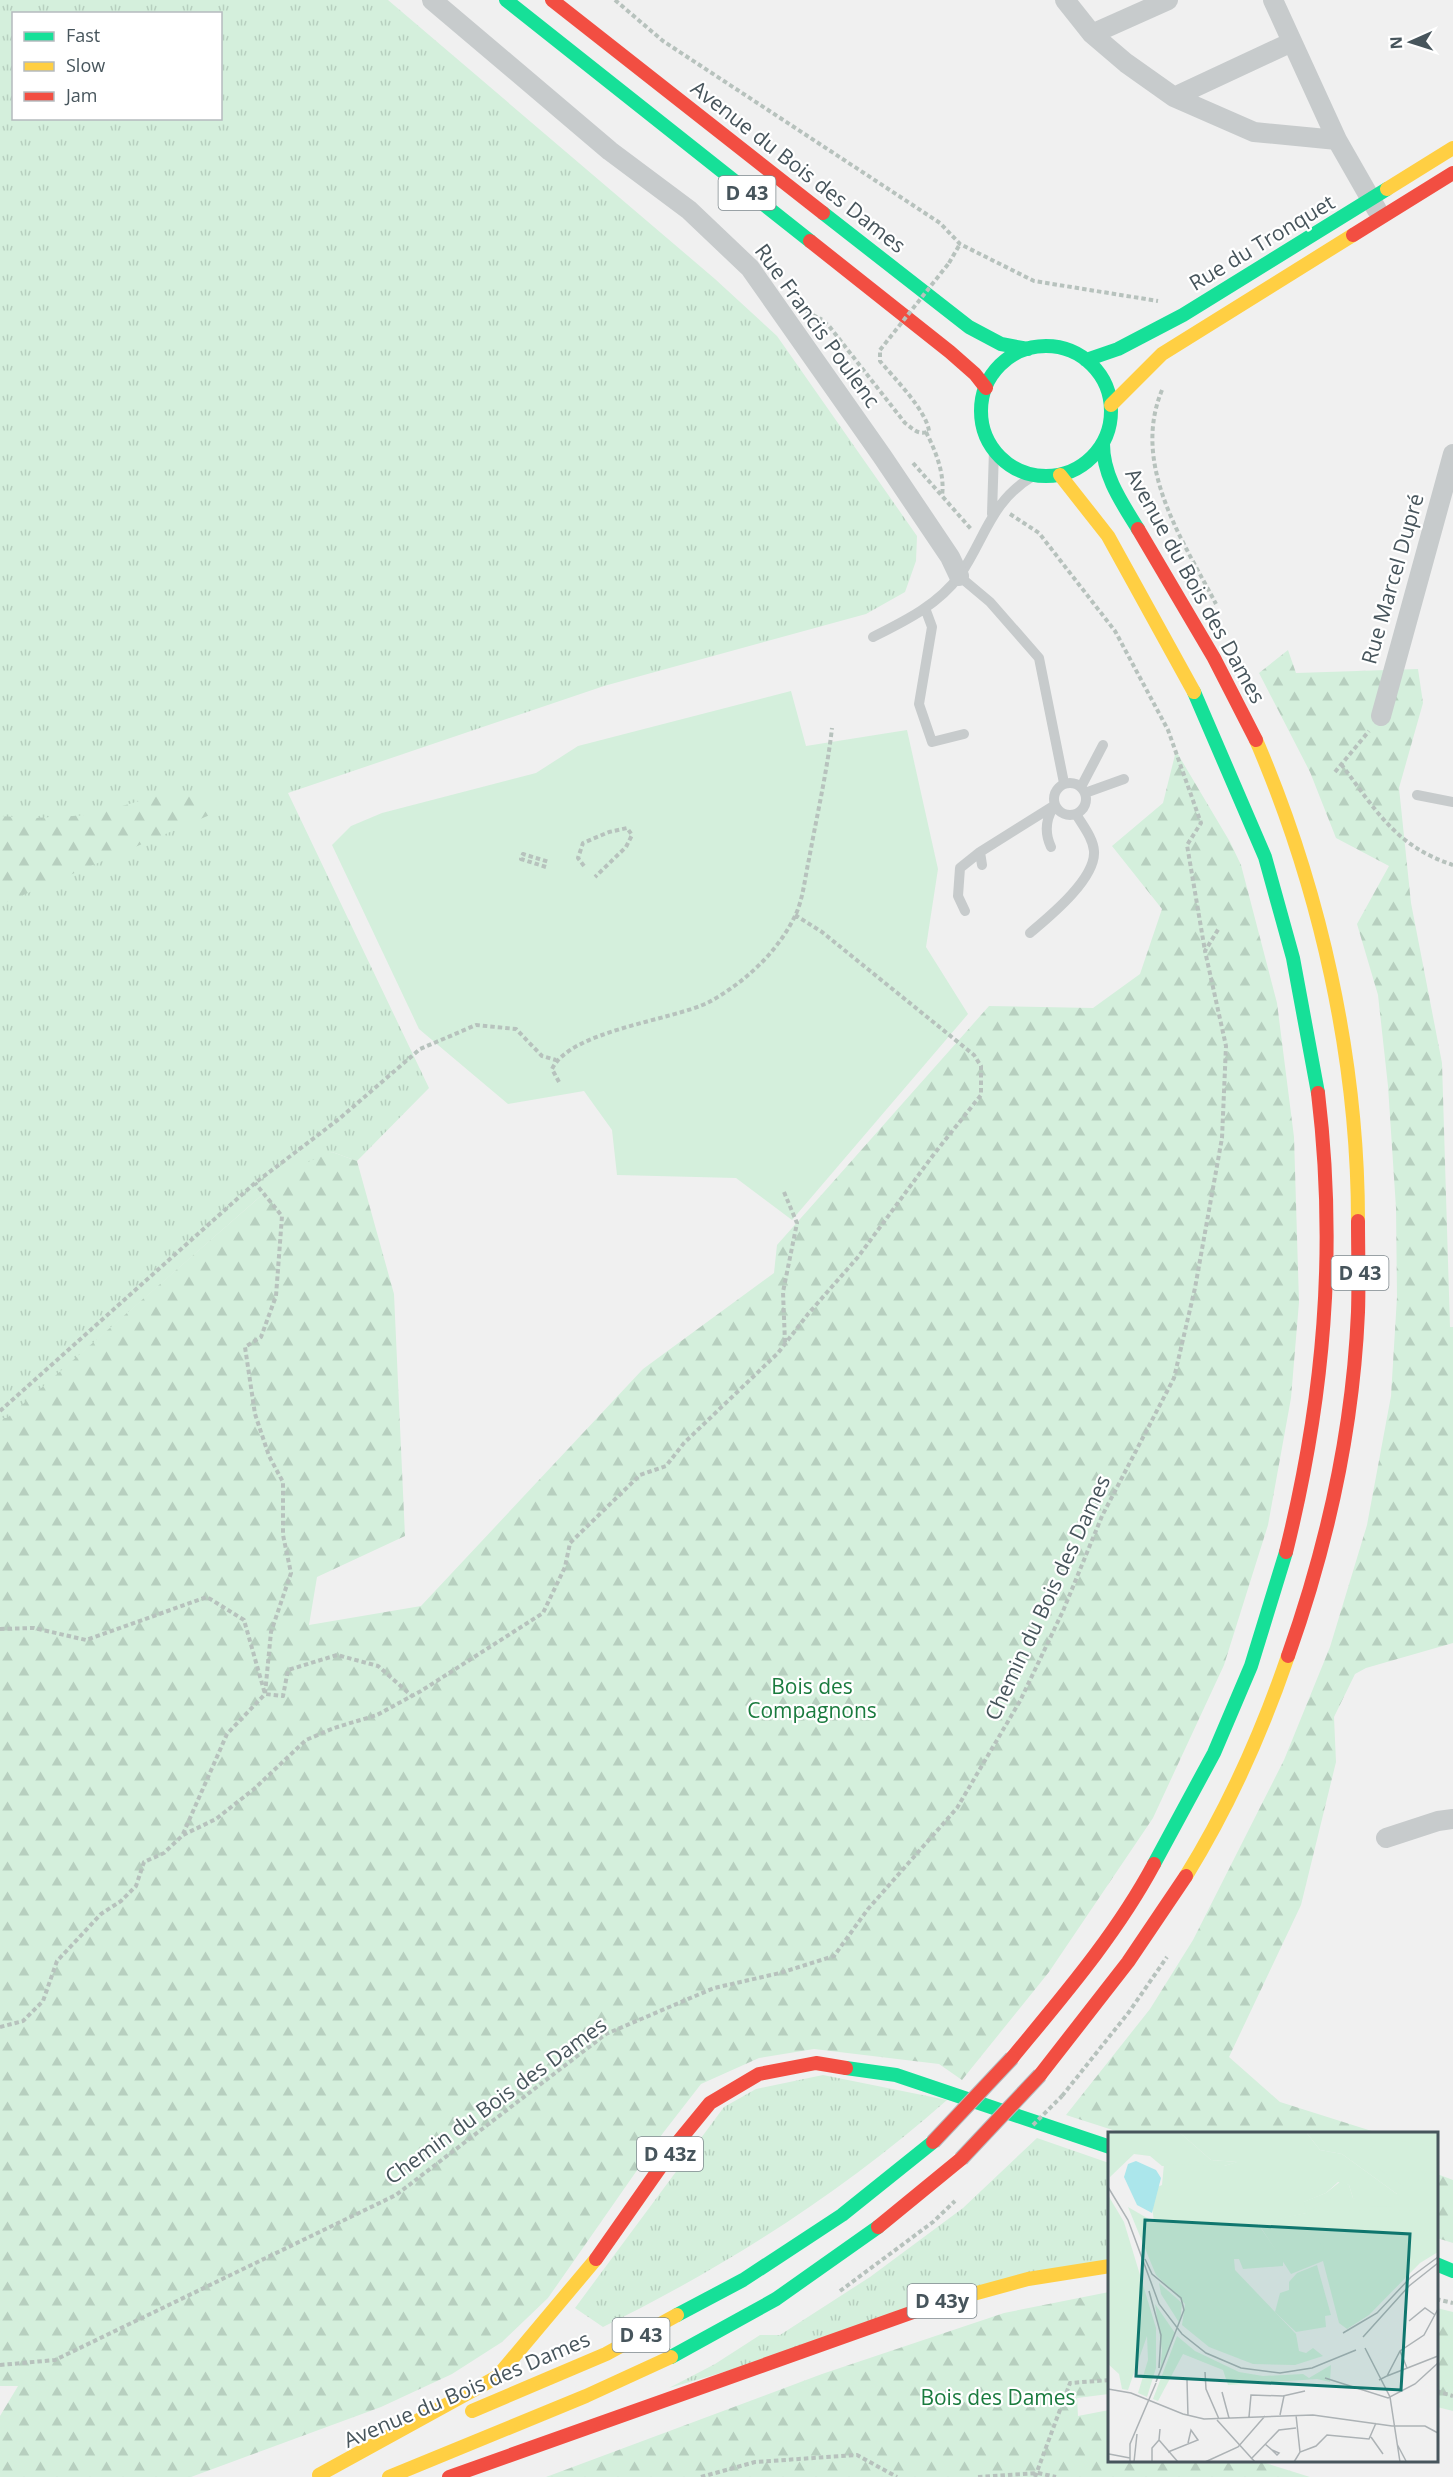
<svg xmlns="http://www.w3.org/2000/svg" width="1453" height="2477" font-family="'Open Sans',sans-serif">
<style>
.grass{fill:url(#grass-tufts);fill-rule:evenodd}
.forest{fill:url(#forest-firs)}
.park{fill:#d4efdc}
.lines{fill:none;stroke-linecap:round;stroke-linejoin:round}
.path{stroke:#b7c2bd;stroke-width:4;stroke-dasharray:4.5 3;stroke-linecap:butt}
.lane{stroke:#c7cbcc;stroke-width:10}
.street{stroke:#c7cbcc;stroke-width:20}
.fast{stroke:#16e098;stroke-width:14}
.slow{stroke:#ffcf43;stroke-width:14}
.jam{stroke:#f24e42;stroke-width:14}
.jam-bridge-casing{stroke:#b5bbbf;stroke-width:16;stroke-linecap:butt}
.path-bridge{stroke:#b7c2bd;stroke-width:4;stroke-dasharray:4.5 3;stroke-linecap:butt}
.jam-bridge{stroke:#f24e42;stroke-width:14}
.labels{text-anchor:middle;stroke-width:4.5;stroke-linejoin:round;paint-order:stroke}
.shield{fill:#fff;stroke:#7e888d;stroke-width:1.5}
.shield-label{font-size:20px;font-weight:bold;fill:#47555c}
.street-label{font-size:21px;fill:#47555c;stroke:#fff}
.park-label{font-size:21px;fill:#1a7b3e;stroke:#fff}
.inset-road{fill:none;stroke:#acb2b5;stroke-width:1.5}
.view{fill:#0f766e;fill-opacity:0.15;stroke:#0f766e;stroke-width:3}
.inset-edge{fill:none;stroke:#47555c;stroke-width:3}
</style>
<defs>
<pattern id="grass-tufts" width="24" height="20" patternUnits="userSpaceOnUse" patternTransform="scale(1.5)"><rect width="24" height="20" fill="#d4efdc"/><path d="M3 7l-1-3M5 7V3M7 7l1-3M15 17l-1-3M17 17v-4M19 17l1-3" fill="none" stroke="#b7cfbf"/></pattern>
<pattern id="forest-firs" width="22" height="20" patternUnits="userSpaceOnUse" patternTransform="scale(1.5)"><rect width="22" height="20" fill="#d4efdc"/><path d="M5 1l3.5 6h-7zM16 11l3.5 6h-7z" fill="#b7cfbf"/></pattern>
</defs>
<rect width="100%" height="100%" fill="#f0f0f0"/>
<path class="grass" d="M 0,0 L 388,0 L 715,279 L 777,336 L 917,536 L 916,561 L 905,592 L 866,614 L 604,686 L 288,793 L 429,1088 L 357,1161 L 332,1152 L 263,1194 L 7,1419 L 0,1418 ZM 14,14 L 220,14 L 220,118 L 14,118 Z
M 823,2075 L 947,2100 C 843,2192 727,2266 603,2327 L 575,2308 L 724,2107 L 756,2089 Z
M 1037,2138 L 1109,2163 L 1109,2259 L 669,2388 L 715,2364 L 760,2335 L 780,2335 L 870,2277 L 963,2208 Z"/>
<path class="forest" d="M 1288,650 L 1296,673 L 1418,669 L 1423,703 L 1399,788 L 1411,903 L 1442,1063 L 1450,1327 L 1453,1327 L 1453,1643 L 1366,1668 L 1355,1674 L 1334,1717 L 1336,1762 L 1301,1905 L 1229,2057 L 1280,2102 L 1378,2133 L 1122,2133 L 1066,2115 L 1150,2009 L 1193,1940 L 1284,1760 L 1330,1647 L 1367,1525 L 1391,1396 L 1397,1297 L 1396,1208 L 1388,1086 L 1378,995 L 1357,924 L 1389,866 L 1336,838 L 1310,772 L 1259,673 Z
M 1176,751 L 1230,842 L 1241,865 L 1277,1003 L 1294,1137 L 1299,1302 L 1291,1398 L 1268,1525 L 1224,1665 L 1153,1818 L 1049,1972 L 962,2080 L 939,2064 L 814,2049 L 759,2058 L 701,2084 L 663,2133 L 548,2298 L 502,2342 L 452,2374 L 381,2407 L 191,2477 L 0,2477 L 0,2416 L 18,2386 L 0,2386 L 0,1418 L 7,1418 L 263,1194 L 303,1164 L 332,1152 L 357,1161 L 394,1294 L 405,1536 L 317,1577 L 309,1625 L 421,1606 L 643,1369 L 774,1273 L 777,1245 L 989,1006 L 1093,1008 L 1140,974 L 1162,909 L 1112,846 L 1163,803 Z
M 174,791 L 210,792 L 219,811 L 0,905 L 0,816 L 34,818 L 91,815 Z
M 1437,2174 L 1453,2180 L 1453,2243 L 1437,2238 Z
M 1109,2292 L 1109,2394 L 1077,2398 L 1078,2416 L 1109,2410 L 1110,2460 L 1259,2461 L 1310,2477 L 546,2477 L 822,2374 L 1004,2313 Z
M 1437,2308 L 1453,2312 L 1453,2411 L 1437,2407 Z"/>
<path class="park" d="M 791,691 L 806,746 L 907,730 L 938,869 L 926,947 L 968,1014 L 792,1220 L 736,1178 L 617,1175 L 612,1130 L 584,1091 L 508,1104 L 419,1029 L 332,845 L 351,826 L 382,813 L 536,773 L 578,746 Z"/>
<g class="lines">
<path class="path" d="M 615,0 L 663,41 L 940,223 L 960,244 L 1034,281 L 1158,301
M 949,263 L 960,244
M 806,312 L 821,319
M 816,329 L 821,319 L 829,326 L 905,423 C 913,429 919,436 929,431 C 926,410 894,378 880,361 L 880,350
M 1162,390 C 1131,465 1182,539 1216,604
M 926,432 C 936,452 945,474 942,496
M 913,463 L 971,529
M 1010,514 L 1039,533 L 1115,631 L 1168,730 L 1201,823 L 1187,845 L 1205,951
M 1341,764 C 1376,810 1395,846 1453,865
M 1335,772 L 1369,731
M 584,866 L 578,858 L 583,843 L 609,832 L 627,828 L 632,835 L 626,847 L 595,877
M 546,867 L 521,859 L 523,854 L 549,862
M 559,1082 L 552,1069 C 571,1030 671,1021 709,1002 C 744,983 777,953 795,916 C 803,900 805,877 809,859 C 817,815 827,772 832,728
M 784,1192 L 797,1223 L 783,1292 L 785,1343
M 0,1411 L 255,1183 L 339,1119 L 420,1049 L 476,1025 L 516,1029 L 542,1056 L 556,1060
M 0,1629 L 34,1628 L 86,1640 L 207,1597 L 244,1620 L 265,1694 L 283,1696 L 288,1670 L 337,1655 L 378,1666 L 412,1696
M 183,1834 L 227,1734 L 265,1694 L 271,1632 L 291,1573 L 283,1535 L 283,1482 L 269,1456 L 255,1414 L 245,1347 L 261,1337 L 276,1296 L 282,1216 L 255,1183
M 0,2027 L 23,2021 L 43,2001 L 57,1961 L 101,1914 L 121,1901 L 136,1886 L 144,1862 L 164,1853 L 183,1835 L 216,1819 L 254,1789 L 306,1740 L 334,1728 L 377,1715 L 421,1691 L 543,1613 L 565,1567 L 570,1543 L 640,1475 L 666,1466 L 684,1443 L 778,1353 L 808,1314 L 858,1257 L 934,1154 L 981,1095 L 981,1066 L 974,1055 L 822,932 L 795,915
M 1062,2096 L 1129,2012 L 1167,1957
M 840,2291 L 933,2222 L 955,2201
M 1436,2299 L 1453,2303
M 0,2365 L 55,2360 L 396,2195 L 606,2034 L 714,1988 L 780,1973 L 834,1956 L 868,1909 L 957,1808 L 1020,1701 L 1063,1611 L 1102,1516 L 1174,1378 L 1195,1288 L 1222,1138 L 1226,1046 L 1205,951 L 1219,928
M 1436,2391 L 1453,2396
M 701,2477 L 755,2462 L 857,2455 L 897,2477
M 978,2477 L 1038,2473 L 1056,2477
M 1035,2477 L 1070,2383 L 1110,2380"/>
<path class="lane" d="M 992,514 L 994,450
M 959,576 L 990,602 L 1039,658 L 1064,783
M 925,608 L 932,627 L 919,704 L 932,742 L 964,734
M 873,637 C 905,621 938,605 960,575 C 986,537 990,502 1033,476
M1054 799a16 16 0 1 1 32 0a16 16 0 1 1-32 0Z
M 1081,787 L 1103,745
M 1085,793 L 1124,779
M 1417,795 L 1453,802
M 1051,847 C 1045,834 1045,821 1053,808
M 982,865 L 980,852 L 1055,805
M 965,911 L 958,896 L 960,868 L 980,852
M 1030,933 C 1049,917 1096,879 1094,851 C 1093,838 1083,826 1076,814"/>
<path class="street" d="M 432,0 L 610,151 L 689,210 L 750,268 L 882,456 L 950,557 L 959,576
M 1065,0 L 1092,34 L 1126,63 L 1174,97 L 1254,132 L 1337,140 L 1377,210
M 1273,0 L 1337,140
M 1092,34 L 1168,0
M 1174,97 L 1292,42
M 1381,716 L 1453,454
M 1386,1838 L 1438,1821 L 1453,1819"/>
<path class="fast" d="M 506,0 L 810,241
M 823,213 L 969,327 L 1001,344 L 1028,349
M981 411a65 65 0 1 1 130 0a65 65 0 1 1-130 0Z
M 1086,360 L 1118,349 L 1183,315 L 1387,189
M 1103,444 C 1103,476 1122,503 1138,529
M 1194,692 L 1265,857 L 1293,958 L 1318,1093
M 1154,1864 L 1214,1753 L 1251,1666 L 1286,1552
M 846,2068 L 896,2075 L 1110,2147
M 1436,2264 L 1453,2271
M 677,2315 L 743,2280 L 842,2215 L 933,2142
M 671,2357 L 776,2299 L 878,2227"/>
<path class="slow" d="M 1387,189 L 1453,148
M 1111,405 L 1162,354 L 1353,235
M 1060,475 L 1108,536 L 1194,692
M 1256,740 C 1320,889 1358,1058 1358,1221
M 1186,1876 C 1228,1808 1262,1732 1288,1656
M 933,2305 L 1028,2279 L 1110,2266
M 472,2411 L 606,2354 L 677,2315
M 319,2475 L 497,2377 L 596,2259
M 389,2477 L 586,2396 L 671,2357"/>
<path class="jam" d="M 552,0 L 823,213
M 1353,235 L 1453,173
M 810,241 L 950,352 L 975,374 L 986,388
M 1138,529 L 1214,658 L 1256,740
M 1286,1552 C 1324,1399 1337,1250 1318,1093
M 1288,1656 C 1327,1546 1353,1429 1358,1312 C 1359,1282 1358,1251 1358,1221
M 1012,2058 C 1063,1996 1116,1935 1154,1864
M 1040,2075 L 1128,1962 L 1186,1876
M 878,2227 L 961,2159
M 596,2259 L 678,2142 L 710,2103 L 759,2074 L 816,2063 L 846,2068
M 449,2477 L 933,2305"/>
<defs>
<path id="jam-bridge" d="M 933,2142 L 1012,2058
M 961,2159 L 1040,2075"/>
</defs>
<use href="#jam-bridge" class="jam-bridge-casing"/>
<path class="path-bridge" d="M 880,350 L 949,263
M 1033,2125 L 1062,2096"/>
<use href="#jam-bridge" class="jam-bridge"/>
</g>
<g class="labels">
<g class="shield">
<rect x="718.5" y="176" width="57" height="34" rx="4.5"/>
<rect x="1331.5" y="1256" width="57" height="34" rx="4.5"/>
<rect x="637" y="2137" width="66" height="34" rx="4.5"/>
<rect x="907.5" y="2284" width="69" height="34" rx="4.5"/>
<rect x="612.5" y="2318" width="57" height="34" rx="4.5"/>
</g>
<g class="shield-label">
<text x="747" y="200">D 43</text>
<text x="1360" y="1280">D 43</text>
<text x="670" y="2161">D 43z</text>
<text x="942" y="2308">D 43y</text>
<text x="641" y="2342">D 43</text>
</g>
<g class="street-label">
<text transform="translate(798 167) rotate(38)" y="7">Avenue du Bois des Dames</text>
<text transform="translate(1262 243) rotate(-31)" y="7">Rue du Tronquet</text>
<text transform="translate(817 326) rotate(54)" y="7">Rue Francis Poulenc</text>
<text transform="translate(1393 579) rotate(-74)" y="7">Rue Marcel Dupré</text>
<text transform="translate(1195 586) rotate(61)" y="7">Avenue du Bois des Dames</text>
<text transform="translate(1048 1598) rotate(-65)" y="7">Chemin du Bois des Dames</text>
<text transform="translate(496 2101) rotate(-36)" y="7">Chemin du Bois des Dames</text>
<text transform="translate(467 2390) rotate(-23)" y="7">Avenue du Bois des Dames</text>
</g>
<g class="park-label">
<text x="812" y="1694">Bois des<tspan x="812" dy="24">Compagnons</tspan></text>
<text x="998" y="2405">Bois des Dames</text>
</g>
</g>
<g transform="translate(1108 2132)">
<rect width="330" height="330" fill="#f0f0f0"/>
<path d="M 0,0 L 71,0 L 103,28 L 130,30 L 116,34 L 54,34 L 42,24 L 26,22 L 2,45 ZM 198,0 L 330,0 L 330,120 L 312,131 L 261,183 L 239,197 L 231,191 L 215,129 L 183,142 L 150,91 L 198,81 L 195,70 L 218,61 L 233,49 L 241,53 L 245,66 L 249,67 L 289,62 L 234,22 L 212,18 ZM 51,151 L 74,171 L 72,192 L 53,162 ZM 47,172 L 67,201 L 52,238 L 54,219 Z" fill="#d4efdc"/>
<path d="M 71,0 L 198,0 L 212,18 L 234,22 L 289,62 L 290,67 L 285,74 L 263,75 L 245,66 L 241,53 L 230,50 L 218,61 L 196,70 L 199,81 L 224,65 L 215,95 L 216,120 L 199,81 L 150,92 L 175,128 L 175,134 L 135,137 L 131,127 L 126,127 L 127,138 L 188,202 L 191,219 L 198,221 L 205,216 L 215,224 L 187,233 L 145,232 L 101,215 L 74,193 L 77,172 L 48,143 L 20,75 L 46,90 L 42,58 L 54,53 L 56,32 L 116,34 L 129,30 L 103,28 ZM 288,8 L 330,15 L 327,34 L 300,57 L 268,35 L 260,19 L 268,10 ZM 0,63 L 16,90 L 48,196 L 48,236 L 39,265 L 30,261 L 40,228 L 39,204 L 20,258 L 14,257 L 11,242 L 0,232 ZM 69,204 L 87,219 L 131,240 L 155,244 L 195,242 L 201,246 L 223,233 L 222,250 L 209,247 L 120,253 L 115,238 L 75,222 L 50,269 L 45,267 Z" fill="#d4efdc"/>
<path d="M 209,133 L 223,183 L 217,184 L 218,195 L 188,200 L 167,180 L 172,161 L 181,158 L 181,150 L 189,141 Z" fill="#d4efdc"/>
<path d="M 28,29 L 48,38 L 53,46 L 44,81 L 29,73 L 16,45 L 20,32 Z" fill="#abe6eb"/>
<path class="inset-road" d="M 0,55 L 20,88 L 51,172 L 74,202 L 98,221 L 133,236 L 172,241 L 204,236 L 248,218M 37,127 L 44,142 L 73,166 L 76,178 L 48,250M 41,159 L 53,203 L 51,236M 301,189 L 317,176 L 327,183M 235,201 L 269,181 L 303,145 L 330,125M 255,205 L 301,154 L 330,131M 257,216 L 282,265 L 292,330M 292,219 L 299,236M 97,240 L 98,257 L 111,287M 279,244 L 330,224M 217,246 L 280,266 L 307,252 L 330,231M 79,248 L 80,284M 271,248 L 279,244 L 292,219 L 316,203 L 330,177M 0,257 L 23,261 L 75,282 L 96,287 L 205,283 L 284,294 L 317,294 L 330,301M 114,260 L 121,286M 172,283 L 176,264M 188,283 L 192,320M 141,285 L 143,263 L 175,264 L 197,259M 109,288 L 147,330M 52,297 L 51,308 L 70,330M 263,305 L 275,322M 157,312 L 164,318 L 169,323 L 171,321 L 164,318M 289,312 L 298,329M 60,320 L 90,308 L 83,298 L 80,311M 1,322 L 22,326M 143,327 L 171,298 L 188,296M 22,330 L 22,312 L 48,251M 26,330 L 29,302M 44,330 L 44,316 L 51,308M 97,330 L 130,315 L 157,284M 186,330 L 192,320 L 208,314 L 219,303 L 261,307 L 268,291"/>
<path class="view" d="M 37,88 L 302,102 L 293,258 L 28,244 Z"/>
<rect width="330" height="330" class="inset-edge"/>
</g>
<rect x="12" y="12" width="210" height="108" fill="#ffffff" stroke="#b5bbbe" stroke-width="1.5"/>
<rect x="24" y="32" width="30" height="9" fill="#16e098" stroke="#b5bbbe" stroke-width="1.5"/>
<text x="66" y="42" font-size="18" fill="#47555c">Fast</text>
<rect x="24" y="62" width="30" height="9" fill="#ffcf43" stroke="#b5bbbe" stroke-width="1.5"/>
<text x="66" y="72" font-size="18" fill="#47555c">Slow</text>
<rect x="24" y="92" width="30" height="9" fill="#f24e42" stroke="#b5bbbe" stroke-width="1.5"/>
<text x="66" y="102" font-size="18" fill="#47555c">Jam</text>
<g transform="translate(1411 42) rotate(267)" stroke="#ffffff" stroke-width="4.5" paint-order="stroke">
<path d="M0-4.5L10 22L0 15L-10 22Z" fill="#47555c"/>
<text y="-9" font-size="16" font-weight="bold" text-anchor="middle" fill="#47555c">N</text>
</g>
</svg>
